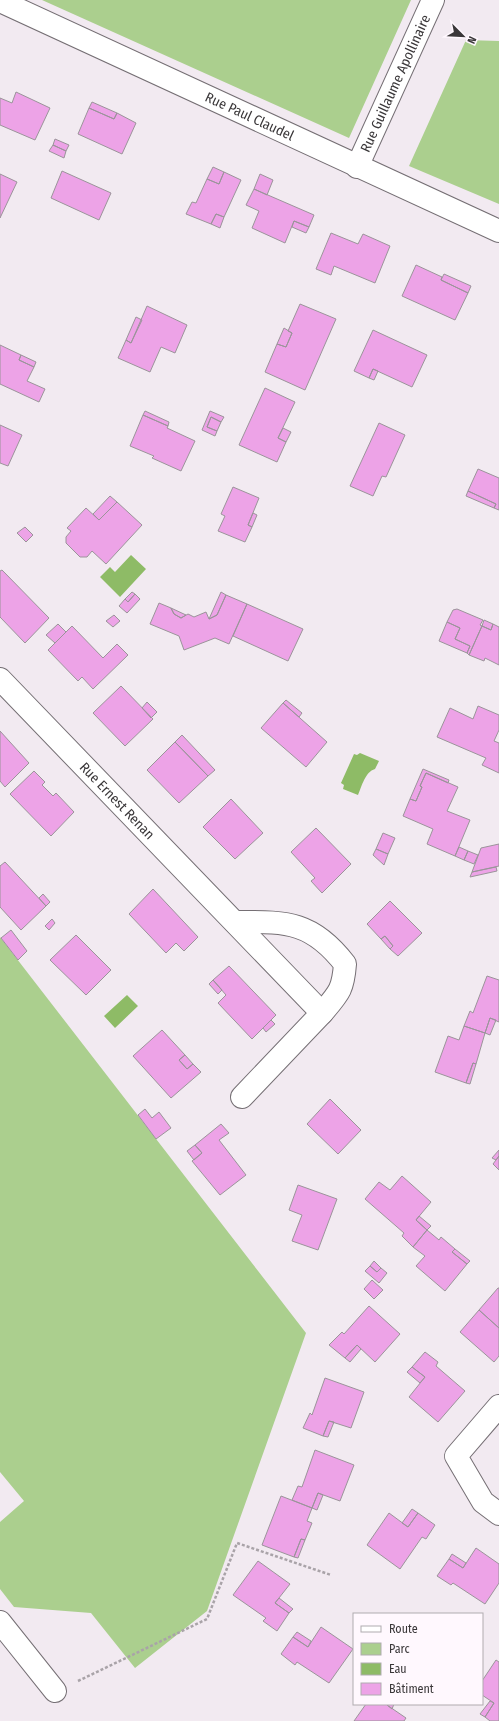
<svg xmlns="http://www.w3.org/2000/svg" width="499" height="1721" font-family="'Fira Sans Condensed',sans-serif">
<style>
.green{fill:#abcf8e}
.water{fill:#8ebb66}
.building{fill:#eda3e7;stroke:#9b949a}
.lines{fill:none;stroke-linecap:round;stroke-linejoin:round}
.minor-casing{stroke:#756f74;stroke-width:24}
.path{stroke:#a9a3a8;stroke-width:2.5;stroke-dasharray:3 2;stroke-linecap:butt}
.minor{stroke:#fff;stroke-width:22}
.labels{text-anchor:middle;stroke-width:3;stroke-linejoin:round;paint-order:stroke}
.street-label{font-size:14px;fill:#3a3739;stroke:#fff8fe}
</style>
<rect width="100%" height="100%" fill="#f2eaf1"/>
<path class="green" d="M 42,0 L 411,0 L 349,138 Z
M 466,40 L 499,41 L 499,204 L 409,166 Z
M 0,937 L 306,1333 L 207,1611 L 135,1668 L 91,1613 L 14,1607 L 0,1589 L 0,1522 L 24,1501 L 0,1472 Z"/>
<path class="water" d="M 131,555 L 146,569 L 120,597 L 100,577 L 110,567 L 115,572 Z
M 360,753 L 379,761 L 375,769 C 365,772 362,786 358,795 L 343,789 L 344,785 L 341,783 L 354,754 L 357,755 Z
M 127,995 L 138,1006 L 115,1028 L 104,1016 Z"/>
<path class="building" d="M 16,92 L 50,108 L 35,140 L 0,125 L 0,98 L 12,103 Z
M 92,102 L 117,113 L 114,119 L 89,108 Z
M 89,108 L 114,119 L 117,113 L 136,123 L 122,154 L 78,134 Z
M 55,139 L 69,145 L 66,151 L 53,145 Z
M 53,145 L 66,151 L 64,158 L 49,151 Z
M 213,167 L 224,172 L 219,184 L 207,179 Z
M 62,171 L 111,193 L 99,220 L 51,198 Z
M 224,172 L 241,180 L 224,217 L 216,214 L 211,224 L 186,214 L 192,202 L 196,203 L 207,179 L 219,184 Z
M 0,174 L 17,182 L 0,218 Z
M 260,174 L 273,180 L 267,195 L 254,189 Z
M 254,189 L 314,215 L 309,227 L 294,221 L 285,243 L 252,228 L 259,211 L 246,205 Z
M 216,214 L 224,217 L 220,228 L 211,224 Z
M 294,221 L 309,227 L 306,233 L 292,227 Z
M 331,233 L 358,244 L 363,234 L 390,246 L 375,283 L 334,266 L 331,275 L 316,269 Z
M 416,265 L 442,277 L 441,280 L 468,293 L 455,320 L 402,296 Z
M 444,274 L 471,286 L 468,293 L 441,280 Z
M 300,304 L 336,319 L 305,390 L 265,372 L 277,344 L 286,347 L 292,333 L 288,331 Z
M 147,306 L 187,325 L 175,353 L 161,347 L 150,372 L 118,358 L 126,340 L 131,343 Z
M 136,317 L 142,320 L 131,343 L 126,340 Z
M 284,328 L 292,333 L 286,347 L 277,344 Z
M 373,330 L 427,355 L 412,387 L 373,369 L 369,378 L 354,371 Z
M 0,345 L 21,355 L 19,360 L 34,367 L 27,381 L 45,389 L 39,402 L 0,384 Z
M 21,355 L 36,362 L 34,367 L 19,360 Z
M 373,369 L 378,371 L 374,380 L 369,378 Z
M 265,388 L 295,402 L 278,438 L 286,442 L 277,462 L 239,445 Z
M 145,411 L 169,422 L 168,426 L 143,415 Z
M 210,411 L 224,417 L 221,422 L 211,417 L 207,427 L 217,431 L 215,436 L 202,430 Z
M 143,415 L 168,426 L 167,428 L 195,441 L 181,471 L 152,458 L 154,456 L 130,446 Z
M 211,417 L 221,422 L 217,431 L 207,427 Z
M 379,423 L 405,435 L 386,477 L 382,476 L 373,496 L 350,486 Z
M 0,425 L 22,435 L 8,466 L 0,463 Z
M 283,428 L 291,432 L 286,442 L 278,438 Z
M 478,469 L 499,478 L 499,510 L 494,508 L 496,504 L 468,491 Z
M 233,487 L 259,498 L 248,525 L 252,527 L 245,542 L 218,531 L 225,516 L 221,514 Z
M 468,491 L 496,504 L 494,508 L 466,496 Z
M 110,496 L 117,502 L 99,520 L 93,514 Z
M 117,502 L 142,525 L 106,564 L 92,551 L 87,557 L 80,557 L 66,543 L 66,537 L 71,531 L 67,528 L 86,508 L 99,520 Z
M 253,513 L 257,515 L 252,527 L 248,525 Z
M 25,527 L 33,535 L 26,542 L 17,533 Z
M 2,570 L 49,618 L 25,643 L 0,617 L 0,571 Z
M 132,592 L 135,594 L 128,602 L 125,599 Z
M 221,592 L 226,595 L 217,615 L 209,619 Z
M 135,594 L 140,599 L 127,613 L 119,606 L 125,599 L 128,602 Z
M 226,595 L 247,604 L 229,644 L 215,638 L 184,650 L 179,636 L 150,624 L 159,603 L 171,608 L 174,614 L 181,618 L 188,614 L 194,617 L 206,612 L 209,619 L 217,615 Z
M 247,604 L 303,629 L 288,661 L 233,636 Z
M 171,608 L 186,615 L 181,618 L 174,614 Z
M 457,609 L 483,620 L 480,625 L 482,626 L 469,655 L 467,653 L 470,646 L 455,639 L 460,628 L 447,622 L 453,610 Z
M 114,615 L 120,621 L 113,627 L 106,621 Z
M 484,620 L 493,624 L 491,630 L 482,626 Z
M 447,622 L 460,628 L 455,639 L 470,646 L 467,653 L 439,641 Z
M 58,624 L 66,632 L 55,643 L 46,635 Z
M 493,624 L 499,627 L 499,665 L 485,658 L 484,661 L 469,655 L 482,626 L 491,630 Z
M 72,626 L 103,658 L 117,644 L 128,655 L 93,689 L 82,677 L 78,681 L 48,650 Z
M 121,686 L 153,719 L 125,746 L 93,713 Z
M 286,700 L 302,713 L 299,717 L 283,703 Z
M 147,702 L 157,712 L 151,718 L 142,708 Z
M 283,703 L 327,742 L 306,767 L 261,728 Z
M 478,706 L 499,715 L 499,730 L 494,741 L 499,743 L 499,773 L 482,765 L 486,758 L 437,737 L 450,708 L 473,719 Z
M 0,731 L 29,763 L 5,787 L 0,781 Z
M 182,735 L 215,770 L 208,776 L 175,742 Z
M 175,742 L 208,776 L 179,803 L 147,770 Z
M 423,769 L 449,780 L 448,783 L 426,773 L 420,786 L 422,787 L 416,801 L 410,799 Z
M 34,771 L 45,782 L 42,785 L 53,796 L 56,793 L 74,812 L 51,836 L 10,794 Z
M 426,773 L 458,787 L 447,811 L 470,820 L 455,856 L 427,844 L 433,829 L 403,816 L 410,799 L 416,801 L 422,787 L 420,786 Z
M 231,799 L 263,833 L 235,859 L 203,827 Z
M 316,828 L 351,864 L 322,893 L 311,881 L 315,878 L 291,852 Z
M 383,833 L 395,838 L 388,854 L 376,849 Z
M 499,844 L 499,866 L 472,872 L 481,848 Z
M 459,847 L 468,851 L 464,860 L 455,856 Z
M 376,849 L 388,854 L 384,865 L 373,855 Z
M 468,851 L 478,855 L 474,864 L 464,860 Z
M 5,862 L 46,906 L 21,930 L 0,907 L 0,866 Z
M 496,867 L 497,871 L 470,877 L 472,872 Z
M 153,889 L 198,937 L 184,951 L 176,943 L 166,953 L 129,914 Z
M 43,894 L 50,902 L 46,906 L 39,898 Z
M 390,901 L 422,933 L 398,956 L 390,949 L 393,946 L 385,936 L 381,939 L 367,924 Z
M 52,919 L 55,923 L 49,930 L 45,926 Z
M 11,930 L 27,951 L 18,960 L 1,938 Z
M 76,935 L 111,970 L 86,995 L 50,960 Z
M 385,936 L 393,946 L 390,949 L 381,939 Z
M 229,966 L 276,1015 L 252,1039 L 218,1003 L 226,995 L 213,980 Z
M 487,976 L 499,980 L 499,1022 L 490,1018 L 485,1033 L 464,1026 L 470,1011 L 473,1013 Z
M 213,980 L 222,990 L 218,994 L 209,984 Z
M 490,1018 L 496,1020 L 490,1035 L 485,1033 Z
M 271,1020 L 275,1024 L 266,1032 L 263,1028 Z
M 464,1026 L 485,1033 L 476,1064 L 473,1063 L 466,1083 L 435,1072 L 448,1036 L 459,1040 Z
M 162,1030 L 185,1055 L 179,1060 L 187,1069 L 193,1064 L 201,1072 L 171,1098 L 133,1056 Z
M 185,1055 L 193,1064 L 187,1069 L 179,1060 Z
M 473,1063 L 476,1064 L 470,1084 L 466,1083 Z
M 330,1099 L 361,1130 L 338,1154 L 307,1124 Z
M 145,1109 L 152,1118 L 159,1112 L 171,1128 L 156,1139 L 138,1115 Z
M 221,1124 L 229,1133 L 219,1140 L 246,1175 L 220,1195 L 192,1161 L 202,1153 L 195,1145 Z
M 195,1145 L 202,1153 L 194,1160 L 187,1151 Z
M 499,1150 L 499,1156 L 496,1160 L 492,1158 Z
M 499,1156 L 499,1170 L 493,1164 Z
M 402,1176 L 431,1202 L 416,1220 L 427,1230 L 413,1247 L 402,1236 L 404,1233 L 365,1199 L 379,1182 L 390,1190 Z
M 298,1185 L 337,1199 L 318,1250 L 292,1241 L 302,1215 L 289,1210 Z
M 419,1216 L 431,1226 L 427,1230 L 416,1220 Z
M 427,1230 L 439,1240 L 441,1237 L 455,1249 L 452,1252 L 467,1264 L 445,1291 L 416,1266 L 425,1256 L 413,1247 Z
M 455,1249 L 470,1261 L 467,1264 L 452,1252 Z
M 374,1261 L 381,1268 L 377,1272 L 370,1266 Z
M 370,1266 L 377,1272 L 381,1268 L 387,1273 L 379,1283 L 365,1271 Z
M 372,1280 L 383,1290 L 374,1299 L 364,1289 Z
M 498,1288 L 499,1288 L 499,1328 L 479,1310 Z
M 369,1306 L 400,1334 L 375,1362 L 357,1345 L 345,1358 L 329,1345 L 342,1332 L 344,1334 Z
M 479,1310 L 499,1328 L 499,1356 L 494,1362 L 460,1332 Z
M 357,1345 L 361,1349 L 350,1362 L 345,1358 Z
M 425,1352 L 438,1362 L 436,1366 L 465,1391 L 438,1422 L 409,1397 L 425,1377 L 412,1367 Z
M 412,1367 L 425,1377 L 420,1383 L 407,1372 Z
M 325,1378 L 364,1392 L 351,1428 L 329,1421 L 323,1436 L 303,1428 L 310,1413 L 312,1415 Z
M 329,1421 L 334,1422 L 328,1437 L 323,1436 Z
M 315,1450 L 354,1465 L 340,1501 L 318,1493 L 312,1508 L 292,1500 L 298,1486 L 302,1487 Z
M 318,1493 L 323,1495 L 317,1510 L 312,1508 Z
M 281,1496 L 312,1508 L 307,1521 L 312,1523 L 305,1540 L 301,1539 L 294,1557 L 262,1545 Z
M 412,1509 L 418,1513 L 408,1527 L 402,1523 Z
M 389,1513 L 408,1527 L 418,1513 L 435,1525 L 426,1539 L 422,1537 L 400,1569 L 367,1545 Z
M 301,1539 L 305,1540 L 298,1558 L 294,1557 Z
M 476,1548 L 499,1564 L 499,1583 L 485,1604 L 453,1583 L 451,1585 L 437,1576 L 449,1559 L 463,1568 Z
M 452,1554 L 466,1563 L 463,1568 L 449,1559 Z
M 258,1561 L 290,1584 L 275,1603 L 289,1613 L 277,1631 L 263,1621 L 266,1618 L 233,1595 Z
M 279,1598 L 293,1609 L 289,1613 L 275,1603 Z
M 321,1627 L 353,1649 L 329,1683 L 297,1662 L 295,1665 L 281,1654 L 293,1637 L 308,1647 Z
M 297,1632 L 311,1641 L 308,1647 L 293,1637 Z
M 496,1660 L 499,1662 L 499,1721 L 490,1721 L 485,1717 L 494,1703 L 482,1695 L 482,1681 Z
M 490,1701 L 494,1703 L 485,1717 L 480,1714 Z
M 366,1704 L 388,1704 L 387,1705 L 406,1718 L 404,1721 L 354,1721 Z
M 388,1704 L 394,1704 L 392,1709 L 387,1705 Z"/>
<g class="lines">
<defs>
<g id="minor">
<path id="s1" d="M 0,1 L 499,231"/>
<path id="s2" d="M 357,167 L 433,0"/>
<path id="s3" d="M 0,679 L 322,1013 L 242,1097"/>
<path d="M 235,922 C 285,922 311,920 345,964 C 343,990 339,993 322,1013"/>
<path d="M 499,1406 L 456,1456 L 483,1502 L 499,1514"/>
<path d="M 0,1622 L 55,1691"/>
</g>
</defs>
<use href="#minor" class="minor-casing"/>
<path class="path" d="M 78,1681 L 207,1619 L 237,1543 L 331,1575"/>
<use href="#minor" class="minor"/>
</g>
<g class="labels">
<g class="street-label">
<text dy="5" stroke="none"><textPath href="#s2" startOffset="92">Rue Guillaume Apollinaire</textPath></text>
<text dy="5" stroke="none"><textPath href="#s1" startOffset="275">Rue Paul Claudel</textPath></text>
<text dy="5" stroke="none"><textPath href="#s3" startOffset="169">Rue Ernest Renan</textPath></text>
</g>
</g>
<rect x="353" y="1613" width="130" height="92" fill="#fff8fe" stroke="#b0abaf"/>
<rect x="361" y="1626" width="20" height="6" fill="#ffffff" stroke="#b0abaf"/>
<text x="389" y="1633" font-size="12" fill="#3a3739">Route</text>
<rect x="361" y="1643" width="20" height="12" fill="#abcf8e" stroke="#b0abaf"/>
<text x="389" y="1653" font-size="12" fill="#3a3739">Parc</text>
<rect x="361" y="1663" width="20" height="12" fill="#8ebb66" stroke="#b0abaf"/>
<text x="389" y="1673" font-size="12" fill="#3a3739">Eau</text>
<rect x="361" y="1683" width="20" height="12" fill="#eda3e7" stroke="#b0abaf"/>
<text x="389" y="1693" font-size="12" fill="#3a3739">Bâtiment</text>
<g transform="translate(463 36) rotate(114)" stroke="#fff8fe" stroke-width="3" paint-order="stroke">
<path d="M0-3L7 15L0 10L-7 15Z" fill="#3a3739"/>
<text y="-6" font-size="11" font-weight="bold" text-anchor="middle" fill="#3a3739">N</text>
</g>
</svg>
